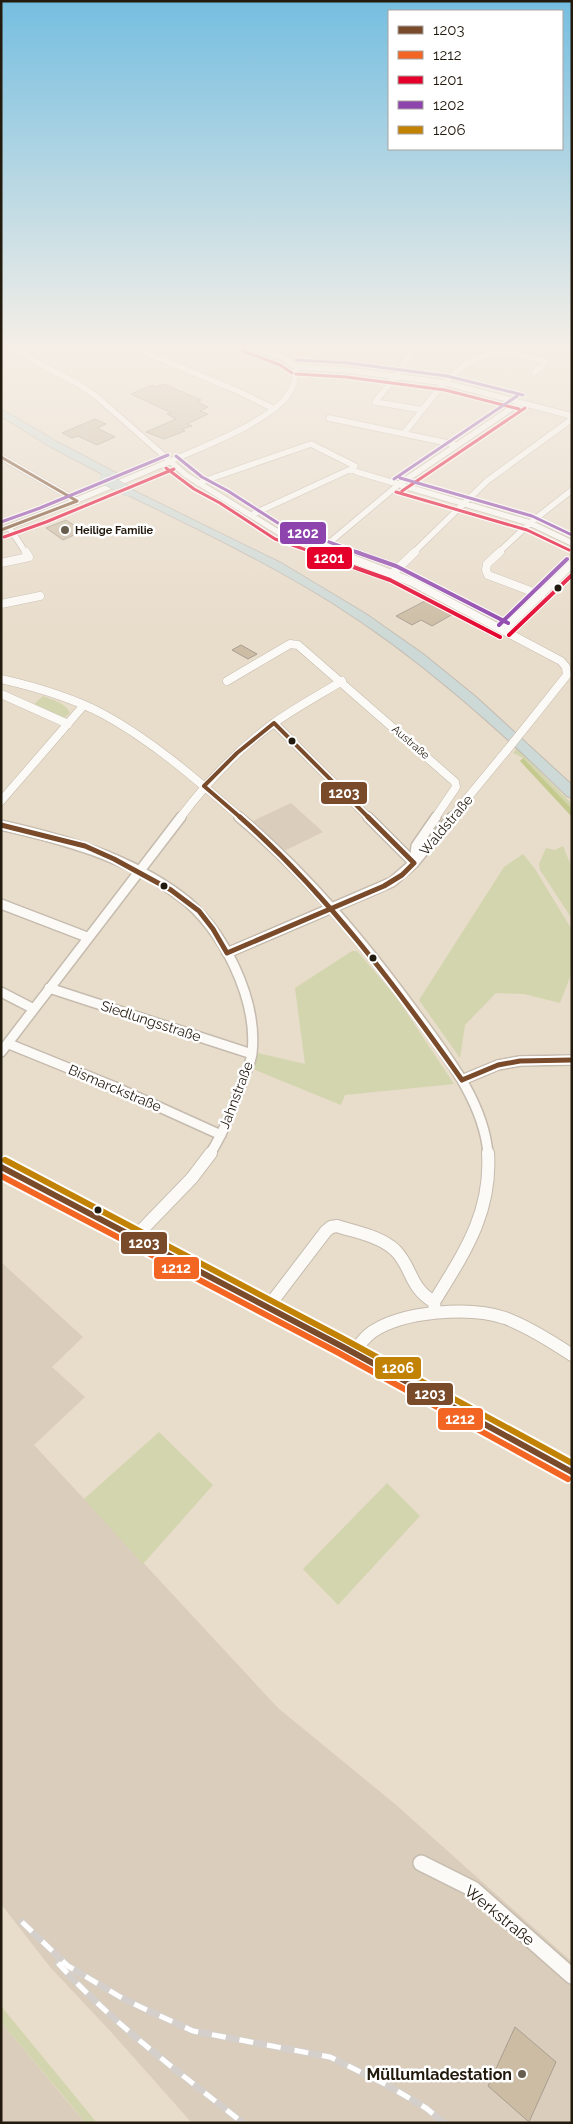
<svg xmlns="http://www.w3.org/2000/svg" width="573" height="2124" font-family="Raleway,sans-serif">
<style>
.industrial{fill:#dacdbb}
.green{fill:#d3d5ae}
.forest{fill:#c4c98e}
.building{fill:#ccbca4;stroke:#a89e90}
.lines{fill:none;stroke-linecap:round;stroke-linejoin:round}
.street-far4-casing{stroke:#c5bbae;stroke-width:7}
.street-far3-casing{stroke:#c5bbae;stroke-width:9}
.street-far2-casing{stroke:#c5bbae;stroke-width:12}
.street-far1-casing{stroke:#c5bbae;stroke-width:14}
.street-casing{stroke:#c5bbae;stroke-width:18}
.secondary-casing{stroke:#c5bbae;stroke-width:2}
.highway-casing{stroke:#c3bcb3;stroke-width:2}
.street-far4{stroke:#fcfaf7;stroke-width:5.5}
.street-far3{stroke:#fcfaf7;stroke-width:8}
.street-far2{stroke:#fcfaf7;stroke-width:9}
.street-far1{stroke:#fcfaf7;stroke-width:12}
.street{stroke:#fcfaf7;stroke-width:15}
.secondary{fill:#fcfaf7;fill-rule:evenodd}
.highway{fill:#cdd9d6;fill-rule:evenodd}
.rail-casing{stroke:#d4cfca;stroke-width:7}
.rail{stroke:#fff;stroke-width:5;stroke-dasharray:14;stroke-linecap:butt}
.street-bridge-casing{stroke:#c5bbae;stroke-width:9;stroke-linecap:butt}
.highway-bridge-casing{stroke:#c3bcb3;stroke-width:11;stroke-linecap:butt}
.street-bridge{stroke:#fcfaf7;stroke-width:8}
.highway-bridge{stroke:#cdd9d6;stroke-width:10}
.bus-1-far3-casing{stroke:#fff;stroke-width:5.5}
.bus-1-far2-casing{stroke:#fff;stroke-width:6}
.bus-1-far1-casing{stroke:#fff;stroke-width:9}
.bus-1-casing{stroke:#fff;stroke-width:10}
.bus-2-casing{stroke:#fff;stroke-width:10}
.bus-3-far1-casing{stroke:#fff;stroke-width:5.5}
.bus-3-casing{stroke:#fff;stroke-width:6}
.bus-4-far1-casing{stroke:#fff;stroke-width:5.5}
.bus-4-casing{stroke:#fff;stroke-width:6}
.bus-5-casing{stroke:#fff;stroke-width:10}
.bus-1-far3{stroke:#7a4b2a;stroke-width:3}
.bus-1-far2{stroke:#7a4b2a;stroke-width:4}
.bus-1-far1{stroke:#7a4b2a;stroke-width:5}
.bus-1{stroke:#7a4b2a;stroke-width:6}
.bus-2{stroke:#f26522;stroke-width:6}
.bus-3-far1{stroke:#e4002b;stroke-width:3}
.bus-3{stroke:#e4002b;stroke-width:4}
.bus-4-far1{stroke:#8e44ad;stroke-width:3}
.bus-4{stroke:#8e44ad;stroke-width:4}
.bus-5{stroke:#c28304;stroke-width:6}
.poi-dot{fill:#685e50;stroke:#fff;stroke-width:2}
.bus-dot{fill:#231a0e;stroke:#fff;stroke-width:2}
.labels{text-anchor:middle;stroke-width:5;stroke-linejoin:round;paint-order:stroke}
.far-poi-label{font-size:11px;font-weight:bold;fill:#231a0e;stroke:#fff;text-anchor:start}
.far-street-label{font-size:11px;fill:#231a0e;stroke:#fff}
.street-label{font-size:14px;fill:#231a0e;stroke:#fff}
.near-street-label{font-size:16px;fill:#231a0e;stroke:#fff}
.near-poi-label{font-size:16px;font-weight:bold;fill:#231a0e;stroke:#fff;text-anchor:end}
.line-badge{stroke:#fff;stroke-width:2}
.badge-label{font-size:14px;text-anchor:middle;font-weight:bold;fill:#fff}
</style>
<rect width="100%" height="100%" fill="#e8dcca"/>
<path class="industrial" d="M 291,803 L 323,832 L 284,851 L 253,821 Z
M 1,1262 L 83,1337 L 52,1367 L 85,1397 L 34,1445 L 278,1708 L 395,1804 L 572,1962 L 572,2123 L 192,2123 L 112,2033 L 50,1967 L 1,1904 Z
M 1,2022 L 70,2105 L 86,2123 L 1,2123 Z"/>
<path class="green" d="M 43,696 C 52,700 66,703 70,713 L 64,718 L 34,704 Z
M 517,748 L 572,804 L 572,809 L 523,758 L 513,753 Z
M 563,846 L 572,868 L 572,919 L 540,870 L 539,864 L 546,848 L 555,850 Z
M 523,854 L 535,869 L 572,930 L 572,972 L 560,1003 L 524,994 L 496,993 L 465,1025 L 460,1058 L 419,1000 L 504,867 Z
M 352,951 L 357,951 L 397,998 L 454,1084 L 345,1095 L 341,1105 L 253,1069 L 258,1053 L 305,1064 L 295,988 Z
M 159,1432 L 213,1485 L 143,1564 L 84,1499 Z
M 387,1483 L 420,1516 L 338,1605 L 303,1569 Z
M 1,2006 L 97,2123 L 86,2123 L 1,2022 Z"/>
<path class="forest" d="M 523,758 L 572,809 L 572,817 L 520,761 Z"/>
<path class="building" d="M 164,384 L 201,400 L 197,402 L 208,407 L 200,411 L 208,414 L 187,424 L 192,426 L 182,429 L 185,431 L 164,439 L 146,432 L 176,419 L 167,414 L 172,413 L 131,394 L 152,385 L 156,387 Z
M 95,419 L 106,424 L 97,428 L 115,437 L 97,445 L 78,436 L 72,438 L 62,433 Z
M 66,520 L 83,531 L 63,540 L 46,528 Z
M 427,600 L 453,614 L 432,626 L 421,620 L 412,625 L 396,616 Z
M 241,645 L 257,654 L 248,659 L 232,650 Z
M 515,2027 L 556,2062 L 529,2122 L 488,2086 Z"/>
<g class="lines">
<defs>
<path id="street-far4" d="M 11,344 L 34,361 L 80,385 L 97,397 L 186,475 L 278,532 L 339,553
M 160,344 L 144,352 L 240,392 L 274,409
M 417,344 L 396,376 L 375,402 L 423,410
M 296,367 L 347,370 L 446,383 L 572,416
M 534,373 L 546,362
M 329,418 L 457,445
M 404,433 C 426,407 456,358 492,354 C 511,351 529,357 546,362
M 1,457 L 77,501
M 198,483 L 311,444 L 355,466 L 351,469 L 357,472 L 530,523 L 572,543
M 251,515 L 351,469
M 9,527 L 26,553
M 1,530 C 59,508 116,484 173,460 C 209,444 254,428 283,401 C 292,392 296,379 296,367 L 284,358 L 246,344
M 323,548 L 398,485 L 521,402
M 413,553 L 487,481 L 572,419
M 498,553 L 530,523 L 572,490"/>
<path id="street-far3" d="M 335,552 L 412,582 L 561,661 L 566,667 L 567,675 L 536,714
M 500,552 L 487,564 L 486,570 L 488,575 L 541,595
M 1,563 L 29,557 L 26,552
M 393,573 L 415,552
M 1,604 L 40,596
M 504,630 L 572,564
M 1,679 C 36,687 71,697 103,714 C 153,741 198,781 241,818
M 227,681 L 290,644 L 298,645 L 455,782 L 456,787 L 435,818
M 1,694 L 68,724
M 274,723 L 369,818
M 1,801 L 84,705
M 180,818 C 207,782 237,750 274,723 C 295,708 319,695 342,681
M 451,818 L 507,750"/>
<path id="street-far2" d="M 239,817 C 307,874 364,943 416,1014 C 446,1055 484,1102 488,1154
M 368,817 L 414,863
M 1,825 C 63,839 128,857 180,896 C 223,927 258,1000 252,1053 C 251,1063 246,1072 242,1082 C 233,1107 224,1132 210,1154
M 414,863 L 416,846 L 436,817
M 1,904 L 87,937
M 227,953 L 392,882 L 414,863 L 452,817
M 49,988 L 252,1054
M 1,992 L 34,1009
M 9,1044 L 115,1087 L 221,1135
M 1,1052 L 181,817
M 462,1080 L 498,1065 L 520,1061 L 572,1060"/>
<path id="street-far1" d="M 135,1237 L 192,1178 L 211,1153
M 268,1307 L 326,1231 L 331,1227 L 337,1226 C 355,1232 380,1236 395,1250 C 413,1268 408,1286 434,1302
M 435,1312 L 434,1302 C 464,1253 492,1213 488,1153
M 354,1352 C 359,1345 365,1337 372,1332 C 403,1311 470,1306 505,1318 C 529,1327 551,1341 572,1355"/>
<path id="street" d="M 421,1863 L 473,1889 L 572,1976"/>
<path id="secondary" d="M 1,1161 C 33,1172 67,1198 98,1213 C 258,1291 415,1377 572,1462 L 572,1481 L 348,1357 L 130,1242 L 86,1222 L 1,1174 Z"/>
<path id="highway" d="M 1,409 L 59,443 L 116,473 L 117,475 L 116,477 L 108,477 L 51,447 L 1,416 Z
M 128,488 L 281,563 L 366,614 L 423,654 L 476,697 L 572,785 L 572,798 L 567,796 C 494,724 418,657 331,602 C 265,561 194,527 124,493 L 123,491 Z"/>
</defs>
<use href="#street-far4" class="street-far4-casing"/>
<use href="#street-far3" class="street-far3-casing"/>
<use href="#street-far2" class="street-far2-casing"/>
<use href="#street-far1" class="street-far1-casing"/>
<use href="#street" class="street-casing"/>
<use href="#secondary" class="secondary-casing"/>
<use href="#highway" class="highway-casing"/>
<use href="#street-far4" class="street-far4"/>
<use href="#street-far3" class="street-far3"/>
<use href="#street-far2" class="street-far2"/>
<use href="#street-far1" class="street-far1"/>
<use href="#street" class="street"/>
<use href="#secondary" class="secondary"/>
<use href="#highway" class="highway"/>
<defs>
<path id="rail" d="M 22,1922 L 68,1966 L 122,1998 L 149,2011 L 193,2031 L 330,2057 L 387,2085 L 426,2108 L 444,2123
M 58,1963 C 113,2024 179,2072 243,2123"/>
</defs>
<use href="#rail" class="rail-casing"/>
<use href="#rail" class="rail"/>
<defs>
<path id="street-bridge" d="M 507,750 L 536,714"/>
<path id="highway-bridge" d="M 104,479 L 128,491"/>
</defs>
<use href="#street-bridge" class="street-bridge-casing"/>
<use href="#highway-bridge" class="highway-bridge-casing"/>
<use href="#street-bridge" class="street-bridge"/>
<use href="#highway-bridge" class="highway-bridge"/>
<defs>
<path id="bus-1-far3" d="M 1,457 L 77,501
M 1,530 L 77,501"/>
<path id="bus-1-far2" d="M 274,723 L 369,818
M 204,786 L 241,818
M 204,786 L 237,753 L 274,723"/>
<path id="bus-1-far1" d="M 240,817 C 327,894 395,985 462,1080
M 368,817 L 414,863
M 1,825 L 85,846 L 114,859 L 171,890 L 199,911 L 213,929 L 227,953
M 227,953 L 384,886 L 402,875 L 414,863
M 462,1080 L 498,1065 L 520,1061 L 572,1060"/>
<path id="bus-1" d="M 1,1167 L 345,1348 L 572,1472"/>
<path id="bus-2" d="M 1,1176 L 337,1352 L 568,1479"/>
<path id="bus-3-far1" d="M 243,351 L 280,365 L 292,373
M 296,374 L 346,377 L 445,390 L 519,409
M 166,468 L 194,489 L 220,503 L 275,539 L 315,553
M 402,491 L 525,408
M 396,492 L 527,530 L 569,550
M 4,537 L 46,522 L 174,469"/>
<path id="bus-3" d="M 311,552 L 390,580 L 500,637
M 509,635 L 572,575"/>
<path id="bus-4-far1" d="M 296,360 L 348,363 L 447,376 L 523,395
M 176,456 L 202,477 L 228,491 L 281,525 L 360,553
M 400,478 L 532,516 L 572,535
M 394,479 L 517,396
M 1,522 L 40,508 L 168,455"/>
<path id="bus-4" d="M 356,552 L 396,566 L 508,623
M 499,625 L 567,559"/>
<path id="bus-5" d="M 5,1160 L 340,1337 L 572,1463"/>
</defs>
<use href="#bus-1-far3" class="bus-1-far3-casing"/>
<use href="#bus-1-far2" class="bus-1-far2-casing"/>
<use href="#bus-1-far1" class="bus-1-far1-casing"/>
<use href="#bus-1" class="bus-1-casing"/>
<use href="#bus-2" class="bus-2-casing"/>
<use href="#bus-3-far1" class="bus-3-far1-casing"/>
<use href="#bus-3" class="bus-3-casing"/>
<use href="#bus-4-far1" class="bus-4-far1-casing"/>
<use href="#bus-4" class="bus-4-casing"/>
<use href="#bus-5" class="bus-5-casing"/>
<use href="#bus-1-far3" class="bus-1-far3"/>
<use href="#bus-1-far2" class="bus-1-far2"/>
<use href="#bus-1-far1" class="bus-1-far1"/>
<use href="#bus-1" class="bus-1"/>
<use href="#bus-2" class="bus-2"/>
<use href="#bus-3-far1" class="bus-3-far1"/>
<use href="#bus-3" class="bus-3"/>
<use href="#bus-4-far1" class="bus-4-far1"/>
<use href="#bus-4" class="bus-4"/>
<use href="#bus-5" class="bus-5"/>
</g>
<linearGradient id="sky" x2="0" y2="1"><stop stop-color="#75bee0"/><stop offset="0.54" stop-color="#f5efe7"/><stop offset="1" stop-color="#f5efe7" stop-opacity="0"/></linearGradient>
<rect width="573" height="641" fill="url(#sky)"/>
<g class="poi-dot">
<circle cx="65" cy="530" r="5"/>
<circle cx="522" cy="2074" r="5"/>
</g>
<g class="bus-dot">
<circle cx="558" cy="588" r="4.5"/>
<circle cx="292" cy="741" r="4.5"/>
<circle cx="164" cy="886" r="4.5"/>
<circle cx="373" cy="958" r="4.5"/>
<circle cx="98" cy="1210" r="4.5"/>
</g>
<g class="labels">
<g class="far-poi-label">
<text x="75" y="534">Heilige Familie</text>
</g>
<g class="far-street-label">
<text transform="translate(411 742) rotate(41)" y="4">Austraße</text>
</g>
<g class="street-label">
<text transform="translate(446 825) rotate(-50)" y="5">Waldstraße</text>
<text transform="translate(151 1021) rotate(18)" y="5">Siedlungsstraße</text>
<text transform="translate(115 1088) rotate(23)" y="5">Bismarckstraße</text>
<text transform="translate(236 1095) rotate(-69)" y="5">Jahnstraße</text>
</g>
<g class="near-street-label">
<text transform="translate(500 1915) rotate(39)" y="6">Werkstraße</text>
</g>
<g class="near-poi-label">
<text x="512" y="2080">Müllumladestation</text>
</g>
</g>
<g class="line-badge">
<rect x="279" y="521" width="48" height="24" rx="5" fill="#8e44ad"/>
<rect x="306" y="546" width="47" height="24" rx="5" fill="#e4002b"/>
<rect x="320" y="781" width="48" height="24" rx="5" fill="#7a4b2a"/>
<rect x="120" y="1231" width="48" height="24" rx="5" fill="#7a4b2a"/>
<rect x="153" y="1256" width="47" height="24" rx="5" fill="#f26522"/>
<rect x="374" y="1356" width="48" height="24" rx="5" fill="#c28304"/>
<rect x="406" y="1382" width="48" height="24" rx="5" fill="#7a4b2a"/>
<rect x="437" y="1407" width="47" height="24" rx="5" fill="#f26522"/>
</g>
<g class="badge-label">
<text x="303" y="538">1202</text>
<text x="329" y="563">1201</text>
<text x="344" y="798">1203</text>
<text x="144" y="1248">1203</text>
<text x="176" y="1273">1212</text>
<text x="398" y="1373">1206</text>
<text x="430" y="1399">1203</text>
<text x="460" y="1424">1212</text>
</g>
<rect width="573" height="2124" fill="none" stroke="#231a0e" stroke-width="5"/>
<rect x="388" y="10" width="175" height="140" fill="#ffffff" stroke="#a7a39f"/>
<rect x="398" y="26" width="25" height="8" fill="#7a4b2a" stroke="#a7a39f"/>
<text x="433" y="35" font-size="15" fill="#231a0e">1203</text>
<rect x="398" y="51" width="25" height="8" fill="#f26522" stroke="#a7a39f"/>
<text x="433" y="60" font-size="15" fill="#231a0e">1212</text>
<rect x="398" y="76" width="25" height="8" fill="#e4002b" stroke="#a7a39f"/>
<text x="433" y="85" font-size="15" fill="#231a0e">1201</text>
<rect x="398" y="101" width="25" height="8" fill="#8e44ad" stroke="#a7a39f"/>
<text x="433" y="110" font-size="15" fill="#231a0e">1202</text>
<rect x="398" y="126" width="25" height="8" fill="#c28304" stroke="#a7a39f"/>
<text x="433" y="135" font-size="15" fill="#231a0e">1206</text>
</svg>
